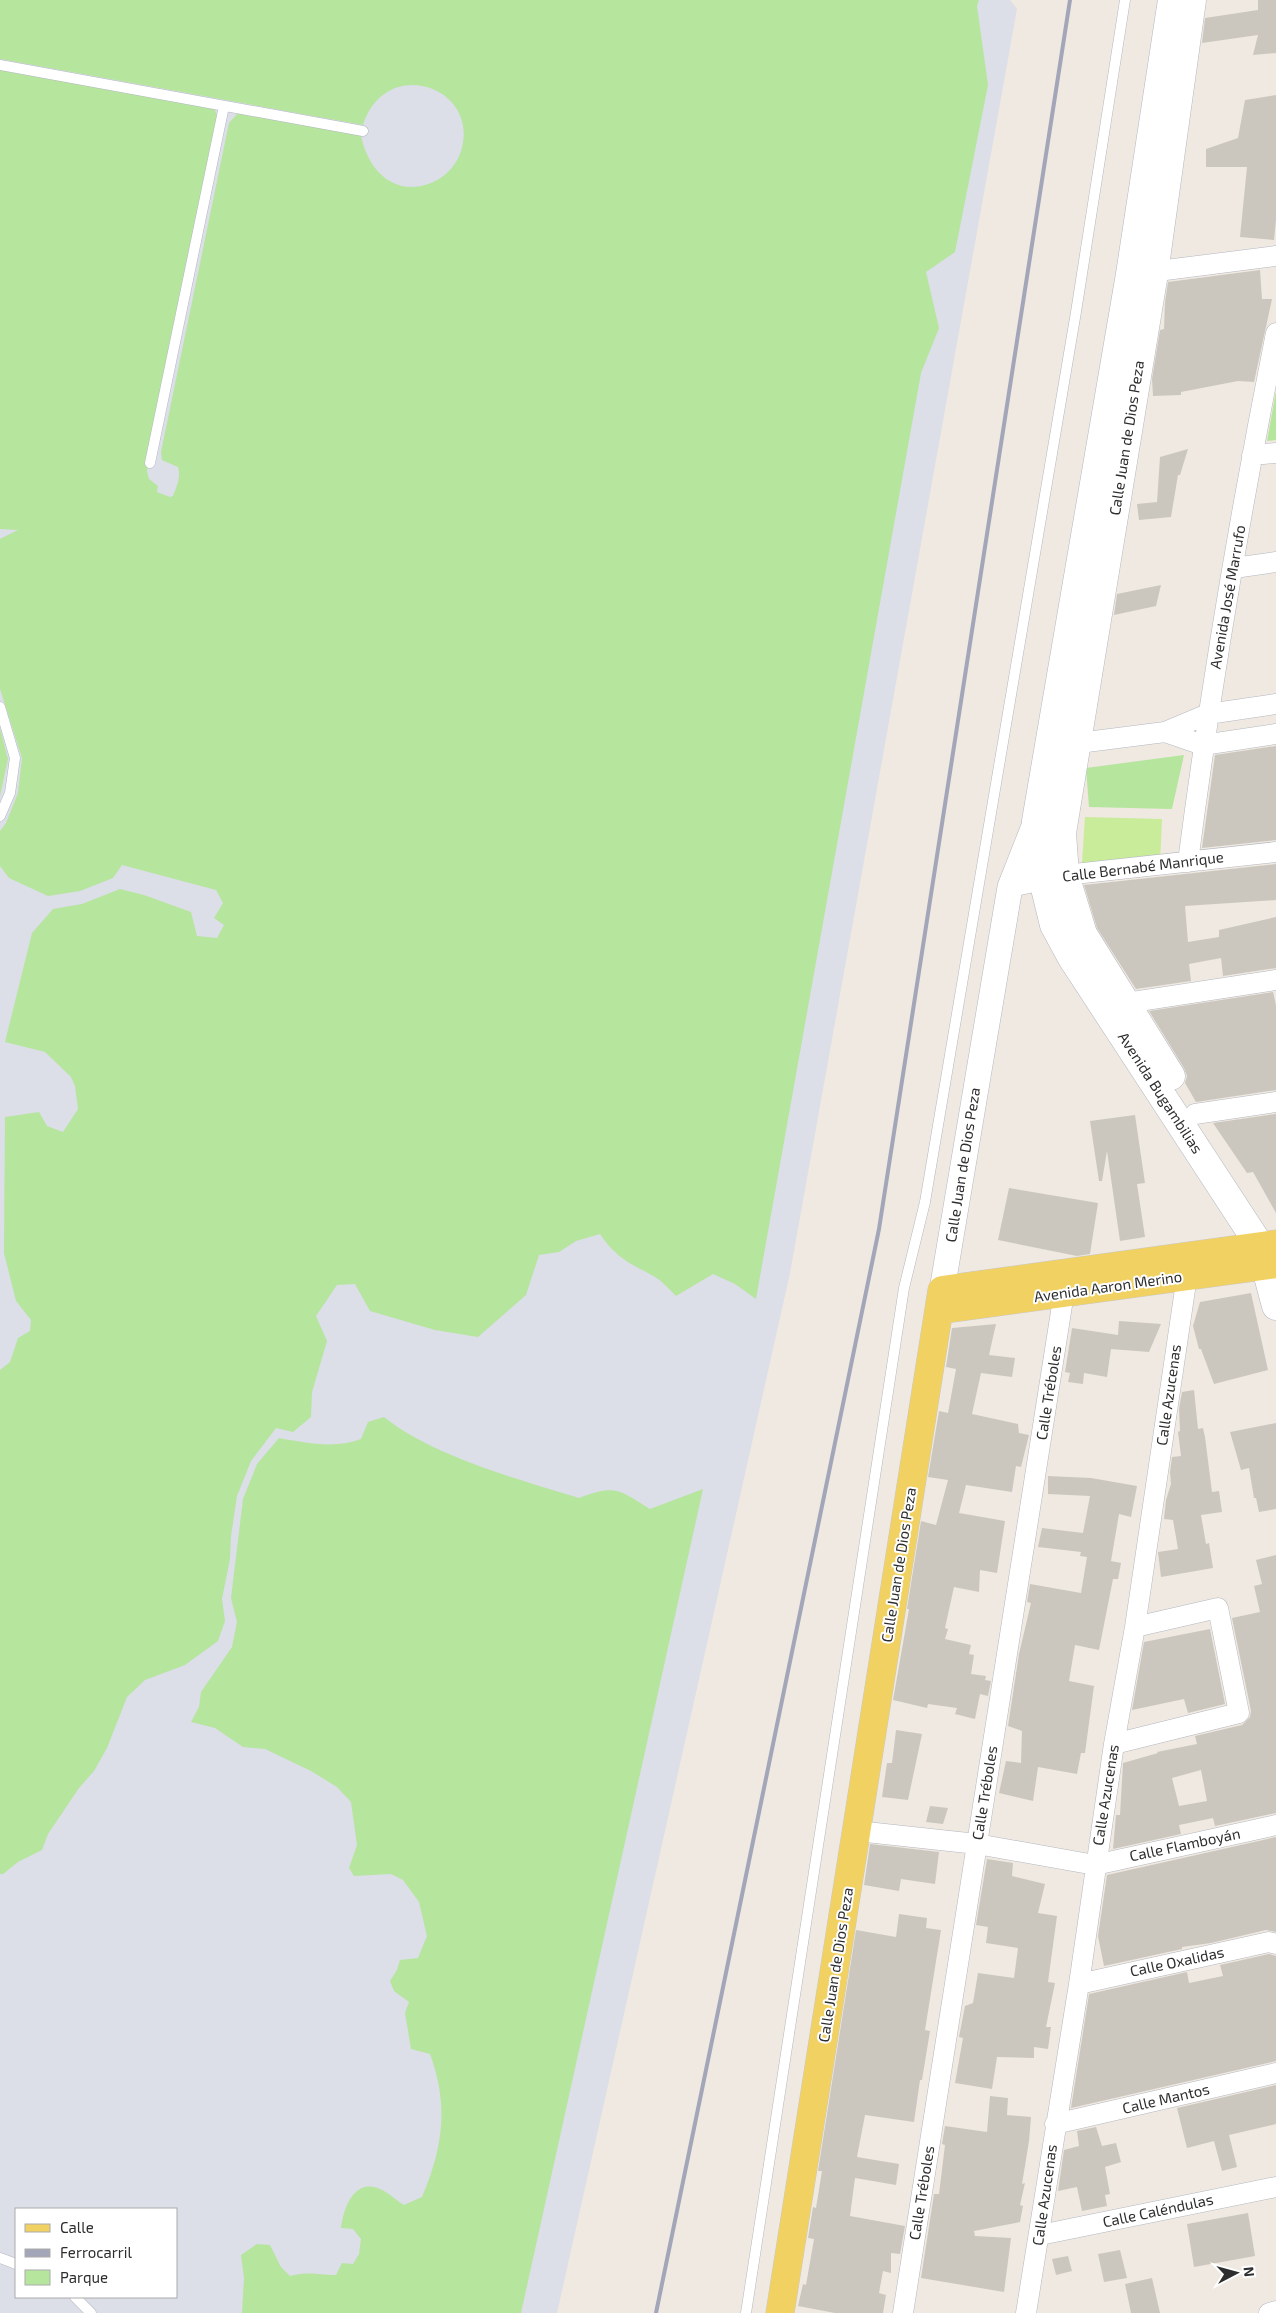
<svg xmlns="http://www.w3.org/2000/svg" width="1276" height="2313" font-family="'Exo 2',sans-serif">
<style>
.airport{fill:#dcdee8;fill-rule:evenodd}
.green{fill:#b6e59e}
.pitch{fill:#c9ec9a}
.building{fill:#cbc7bf;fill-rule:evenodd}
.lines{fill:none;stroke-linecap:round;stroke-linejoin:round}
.service-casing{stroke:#b4b7c1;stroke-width:11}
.minor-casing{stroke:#b4b7c1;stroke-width:21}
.tertiary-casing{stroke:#b4b7c1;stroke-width:26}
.secondary-casing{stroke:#b4b7c1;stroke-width:29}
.primary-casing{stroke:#c9c9c9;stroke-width:29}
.service{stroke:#fff;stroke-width:10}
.minor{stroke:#fff;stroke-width:20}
.tertiary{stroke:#fff;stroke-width:25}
.secondary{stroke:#fff;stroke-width:28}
.primary{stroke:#f2d163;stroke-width:28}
.rail{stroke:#a3a6b8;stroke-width:4}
.labels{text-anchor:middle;stroke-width:4;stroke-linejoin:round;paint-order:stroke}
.street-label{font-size:15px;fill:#2e2e2e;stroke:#fff}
</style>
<rect width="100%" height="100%" fill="#efe9e1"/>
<path class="airport" d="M 0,0 L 1010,0 L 1017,9 L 790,1273 L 557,2313 L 0,2313 ZM 16,2209 L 176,2209 L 176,2297 L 16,2297 Z"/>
<path class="green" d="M 0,0 L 979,0 L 977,6 L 988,85 L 955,252 L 926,272 L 939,328 L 921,373 L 756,1299 L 735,1284 L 713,1274 L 676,1296 C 670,1290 663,1282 655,1277 C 630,1263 617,1259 600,1234 L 576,1241 L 559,1252 L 539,1255 L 526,1295 L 478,1337 L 435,1330 L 370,1311 L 355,1284 L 337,1285 L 316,1316 L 327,1341 L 312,1392 L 311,1417 L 293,1432 L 276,1428 L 251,1461 L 237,1496 L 231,1536 L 230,1559 L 222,1599 L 225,1621 L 218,1641 L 185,1665 L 145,1680 L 127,1697 L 107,1748 L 94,1771 L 79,1788 L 48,1834 L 42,1850 L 18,1862 L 3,1874 L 0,1874 L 0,1370 L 10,1362 L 18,1338 L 30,1331 L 31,1320 L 16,1301 L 4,1253 L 5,1117 L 39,1112 L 47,1126 L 63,1132 L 78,1109 L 75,1086 L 71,1077 L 45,1052 L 5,1042 L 32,933 L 53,909 L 82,904 L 120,889 L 144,895 L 191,912 L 197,936 L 217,938 L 224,925 L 214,918 L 223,903 L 216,890 L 122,865 L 113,878 L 80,891 L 48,896 L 9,878 L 0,866 L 0,831 L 6,823 L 18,793 L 22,758 L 0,689 L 0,539 L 18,530 L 0,529 L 0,69 L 214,108 L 219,120 L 147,471 L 149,479 L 158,486 L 157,492 L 170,497 L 173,496 C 177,485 181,478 178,467 L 162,460 L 161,452 L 229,123 L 238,113 L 361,135 C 367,169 394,198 431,183 C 444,178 455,167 460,154 C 484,88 386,53 363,125 L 0,59 Z
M 1276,391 L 1276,440 L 1267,441 Z
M 0,728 L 8,759 L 0,796 Z
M 1184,755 L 1172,809 L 1089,807 L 1086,768 Z
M 384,1417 C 432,1456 520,1480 579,1498 C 616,1484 619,1490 650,1509 L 703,1489 L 521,2313 L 242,2313 L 244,2278 L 241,2255 L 257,2244 L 270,2245 L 281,2267 L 290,2276 C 310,2271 317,2275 336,2275 L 342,2263 L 353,2264 L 359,2254 L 361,2239 L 353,2229 L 341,2228 C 344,2205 356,2175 384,2191 C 391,2195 397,2201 404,2205 L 422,2197 C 443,2147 449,2106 430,2054 L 411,2049 L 405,2013 L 409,2002 L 394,1991 L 390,1981 L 397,1970 L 400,1960 L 418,1958 L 427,1936 L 419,1902 L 403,1880 L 391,1874 L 354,1876 L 349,1868 L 357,1845 L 351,1802 L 337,1787 L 311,1771 L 265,1749 L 243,1747 L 215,1728 L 191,1722 L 199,1707 L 201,1692 L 232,1647 L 237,1622 L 231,1598 L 243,1499 L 257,1464 L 279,1438 C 306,1443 335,1449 361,1439 L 368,1422 Z"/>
<path class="pitch" d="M 1085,817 L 1162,819 L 1160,863 L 1082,863 Z"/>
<path class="building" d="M 1258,0 L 1276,0 L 1276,53 L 1253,55 L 1258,35 L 1202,43 L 1205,18 L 1258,10 Z
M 1276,95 L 1276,220 L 1274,240 L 1240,237 L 1247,167 L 1206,167 L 1206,149 L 1238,138 L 1245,100 Z
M 1260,270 L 1262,299 L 1272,299 L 1254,382 L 1238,381 L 1181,392 L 1181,395 L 1153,396 L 1152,379 L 1160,330 L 1164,329 L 1165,302 L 1168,282 Z
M 1188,449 L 1180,475 L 1178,475 L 1171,517 L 1139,520 L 1137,504 L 1157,502 L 1160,457 Z
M 1161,585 L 1156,606 L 1114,615 L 1117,594 Z
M 1276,746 L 1276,840 L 1202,848 L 1215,755 Z
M 1276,864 L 1276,900 L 1185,906 L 1188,942 L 1219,937 L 1219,930 L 1276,917 L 1276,968 L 1223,976 L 1221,958 L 1189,964 L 1191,981 L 1136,989 L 1097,928 L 1084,885 Z
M 1273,992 L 1276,1005 L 1276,1090 L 1196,1102 L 1185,1083 L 1187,1076 L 1184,1068 L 1149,1011 Z
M 1276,1114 L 1276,1213 L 1253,1172 L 1247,1173 L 1213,1123 Z
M 1135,1115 L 1145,1183 L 1137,1184 L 1145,1237 L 1120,1241 L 1107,1151 L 1102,1181 L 1099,1181 L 1090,1121 Z
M 1009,1188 L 1098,1203 L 1090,1254 L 1077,1256 L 998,1240 Z
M 1251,1293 L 1268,1370 L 1214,1384 L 1201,1349 L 1199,1349 L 1193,1326 L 1200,1302 Z
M 1119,1321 L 1161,1324 L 1149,1352 L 1111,1349 L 1107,1377 L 1084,1373 L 1083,1384 L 1068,1382 L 1070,1373 L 1065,1372 L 1072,1328 L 1118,1335 Z
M 996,1324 L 989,1355 L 1015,1358 L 1012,1377 L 981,1373 L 972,1414 L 1018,1424 L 1019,1433 L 1029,1435 L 1021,1467 L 1016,1466 L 1012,1492 L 966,1485 L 959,1513 L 1005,1521 L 997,1573 L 980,1570 L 979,1592 L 954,1587 L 945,1628 L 948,1629 L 945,1639 L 971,1645 L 969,1654 L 974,1655 L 971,1674 L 986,1676 L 985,1680 L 991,1681 L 988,1696 L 980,1694 L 975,1719 L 955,1714 L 957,1708 L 928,1704 L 927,1708 L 893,1700 L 909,1609 L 907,1609 L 921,1521 L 936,1525 L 948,1480 L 928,1477 L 939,1411 L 948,1413 L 956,1369 L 946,1367 L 952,1328 Z
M 1194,1390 L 1198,1429 L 1203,1428 L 1205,1437 L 1212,1492 L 1219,1491 L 1222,1512 L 1201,1515 L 1206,1544 L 1209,1543 L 1213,1568 L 1161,1577 L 1158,1552 L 1178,1549 L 1173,1520 L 1164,1519 L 1166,1500 L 1171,1484 L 1170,1472 L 1172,1457 L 1181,1456 L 1178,1432 L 1180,1431 L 1179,1409 L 1182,1392 Z
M 1276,1423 L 1276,1509 L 1259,1512 L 1256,1498 L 1254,1498 L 1249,1468 L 1241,1470 L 1230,1432 Z
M 1048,1476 L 1091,1478 L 1137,1486 L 1131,1517 L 1119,1514 L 1111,1561 L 1121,1563 L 1118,1579 L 1113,1579 L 1099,1650 L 1075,1645 L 1069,1681 L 1094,1686 L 1085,1753 L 1081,1753 L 1077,1774 L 1038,1767 L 1033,1801 L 999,1793 L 1006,1761 L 1021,1763 L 1022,1731 L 1008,1726 L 1019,1654 L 1031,1603 L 1027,1602 L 1030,1584 L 1081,1593 L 1087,1557 L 1080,1556 L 1081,1552 L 1038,1547 L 1042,1528 L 1083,1533 L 1090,1496 L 1048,1494 Z
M 1276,1555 L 1276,1813 L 1215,1826 L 1213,1818 L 1179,1825 L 1181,1834 L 1113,1849 L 1116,1815 L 1120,1815 L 1123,1763 L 1158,1753 L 1157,1752 L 1197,1744 L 1195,1736 L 1242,1725 L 1250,1717 L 1251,1711 L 1232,1618 L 1260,1612 L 1254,1586 L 1262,1584 L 1256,1560 ZM 1201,1770 L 1207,1801 L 1179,1806 L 1172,1778 Z
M 1210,1629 L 1225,1704 L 1188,1713 L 1184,1699 L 1132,1710 L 1144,1642 Z
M 896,1730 L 922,1734 L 908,1800 L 882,1797 L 887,1763 L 892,1763 Z
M 930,1806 L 948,1808 L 943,1824 L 926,1822 Z
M 1276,1837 L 1276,1932 L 1266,1930 L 1211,1943 L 1182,1947 L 1182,1949 L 1104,1966 L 1098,1936 L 1107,1875 Z
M 870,1844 L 939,1852 L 935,1884 L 901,1879 L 899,1891 L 864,1885 Z
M 987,1859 L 1013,1863 L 1012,1876 L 1045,1884 L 1038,1913 L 1057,1916 L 1048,1982 L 1055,1983 L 1046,2027 L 1051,2027 L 1048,2049 L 1034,2047 L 1034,2058 L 997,2057 L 992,2089 L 955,2083 L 963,2038 L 959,2037 L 965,2006 L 973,2003 L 978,1973 L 1014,1978 L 1018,1948 L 986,1943 L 988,1927 L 976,1925 Z
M 899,1914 L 927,1918 L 926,1928 L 941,1930 L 925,2030 L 930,2031 L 922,2080 L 920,2080 L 914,2122 L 865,2115 L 857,2157 L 899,2164 L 896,2185 L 855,2178 L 850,2216 L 905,2226 L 900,2254 L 891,2253 L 891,2273 L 883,2271 L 879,2293 L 886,2295 L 883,2313 L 835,2313 L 798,2306 L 803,2284 L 806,2285 L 814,2239 L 808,2238 L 813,2207 L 816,2208 L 822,2171 L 818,2171 L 856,1930 L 896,1937 Z
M 1269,1954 L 1276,1956 L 1276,2061 L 1071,2108 L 1089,1994 L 1187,1972 L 1189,1983 L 1223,1976 L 1220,1965 Z
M 1276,2085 L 1276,2124 L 1229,2135 L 1237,2167 L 1222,2171 L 1214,2141 L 1187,2148 L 1177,2108 Z
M 990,2096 L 1008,2098 L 1007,2115 L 1031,2117 L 1029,2141 L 1022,2184 L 1025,2183 L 1020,2205 L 1023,2206 L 1020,2222 L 974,2231 L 975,2236 L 1011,2238 L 1004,2292 L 921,2278 L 934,2194 L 939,2194 L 945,2145 L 942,2144 L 945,2126 L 987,2132 Z
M 1096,2127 L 1102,2146 L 1116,2143 L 1121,2162 L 1105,2167 L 1110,2194 L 1105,2195 L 1107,2206 L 1082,2211 L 1077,2187 L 1058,2191 L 1064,2150 L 1079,2146 L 1077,2131 Z
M 1248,2213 L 1255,2256 L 1194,2267 L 1187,2224 Z
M 1120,2250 L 1127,2278 L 1104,2282 L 1098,2254 Z
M 1068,2256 L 1072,2271 L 1056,2275 L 1052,2259 Z
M 1152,2278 L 1160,2313 L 1131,2313 L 1125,2284 Z"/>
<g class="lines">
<defs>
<path id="service" d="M 0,65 L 363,131
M 150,463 L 224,106
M 0,707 L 15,758 L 10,793 L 0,816
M 0,2258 L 16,2264
M 75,2297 L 91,2313
M 746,2313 L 904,1288 L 925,1202 L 1076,312 L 1125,0"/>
<path id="minor" d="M 1142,273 L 1276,256
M 1252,455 L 1276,453
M 1234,568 L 1276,562
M 1165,732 L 1203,745 L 1276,734
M 1063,745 L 1165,732 L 1208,714 L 1276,704
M 1188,862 C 1211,685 1241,508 1276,333
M 1010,887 L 1065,875 L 1276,852
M 1113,1005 L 1276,980
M 1195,1114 L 1276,1102
M 1114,1744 L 1239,1713 L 1218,1608 L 1135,1627
M 857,1831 L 977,1844 L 1095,1865 L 1276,1825
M 1079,1984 L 1269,1942 L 1276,1944
M 1055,2124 L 1276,2073
M 1040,2235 L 1276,2187
M 903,2313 L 1066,1280
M 1026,2313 L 1079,1984 L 1114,1744 L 1135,1627 L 1187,1276
M 1269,2313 L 1276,2311"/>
<path id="tertiary" d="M 942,1290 L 1010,887 L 1036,821"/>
<path id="secondary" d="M 1172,0 L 1130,274 L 1036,821 L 1043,880 L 1054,925 L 1072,958 L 1260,1246 L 1276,1306
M 1171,1076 L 1083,934 L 1065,875 L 1062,833 L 1154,273 L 1192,0"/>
<path id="primary" d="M 939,1310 L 1276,1264
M 780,2313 L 942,1290 L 1276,1244"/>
</defs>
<use href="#service" class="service-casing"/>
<use href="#minor" class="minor-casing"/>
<use href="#tertiary" class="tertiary-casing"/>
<use href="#secondary" class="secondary-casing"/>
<use href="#primary" class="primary-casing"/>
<use href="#service" class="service"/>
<use href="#minor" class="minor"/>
<use href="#tertiary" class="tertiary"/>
<use href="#secondary" class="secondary"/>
<use href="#primary" class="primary"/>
<path class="rail" d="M 656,2313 L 879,1229 L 1070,0"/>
</g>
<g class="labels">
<g class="street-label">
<text transform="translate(1127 438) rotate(-81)" y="5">Calle Juan de Dios Peza</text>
<text transform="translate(1228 597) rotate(-80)" y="5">Avenida José Marrufo</text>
<text transform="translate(1143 867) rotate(-7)" y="5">Calle Bernabé Manrique</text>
<text transform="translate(1160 1093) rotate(57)" y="5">Avenida Bugambilias</text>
<text transform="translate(963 1165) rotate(-81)" y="5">Calle Juan de Dios Peza</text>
<text transform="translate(1108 1287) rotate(-8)" y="5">Avenida Aaron Merino</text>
<text transform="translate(1049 1393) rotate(-81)" y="5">Calle Tréboles</text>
<text transform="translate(1169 1395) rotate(-82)" y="5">Calle Azucenas</text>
<text transform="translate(899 1565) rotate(-81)" y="5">Calle Juan de Dios Peza</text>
<text transform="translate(985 1793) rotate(-81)" y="5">Calle Tréboles</text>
<text transform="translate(1106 1795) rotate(-81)" y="5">Calle Azucenas</text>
<text transform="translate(1185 1845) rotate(-12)" y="5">Calle Flamboyán</text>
<text transform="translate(1177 1962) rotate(-12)" y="5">Calle Oxalidas</text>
<text transform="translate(836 1965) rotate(-81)" y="5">Calle Juan de Dios Peza</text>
<text transform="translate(1166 2099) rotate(-13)" y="5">Calle Mantos</text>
<text transform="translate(922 2193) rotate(-81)" y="5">Calle Tréboles</text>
<text transform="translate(1045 2195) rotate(-82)" y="5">Calle Azucenas</text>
<text transform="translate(1158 2211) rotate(-12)" y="5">Calle Caléndulas</text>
</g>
</g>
<rect x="15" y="2208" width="162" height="90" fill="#ffffff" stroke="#ababab"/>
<rect x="25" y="2224" width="25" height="8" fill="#f2d163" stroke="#ababab"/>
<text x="60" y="2233" font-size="15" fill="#2e2e2e">Calle</text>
<rect x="25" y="2249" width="25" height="8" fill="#a3a6b8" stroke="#ababab"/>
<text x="60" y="2258" font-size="15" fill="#2e2e2e">Ferrocarril</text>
<rect x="25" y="2270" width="25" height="15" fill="#b6e59e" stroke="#ababab"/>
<text x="60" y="2283" font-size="15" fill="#2e2e2e">Parque</text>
<g transform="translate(1236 2273) rotate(84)" stroke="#ffffff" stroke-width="4" paint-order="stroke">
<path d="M0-4L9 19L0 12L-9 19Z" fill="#2e2e2e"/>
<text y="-8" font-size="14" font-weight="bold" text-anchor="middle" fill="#2e2e2e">N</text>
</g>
</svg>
